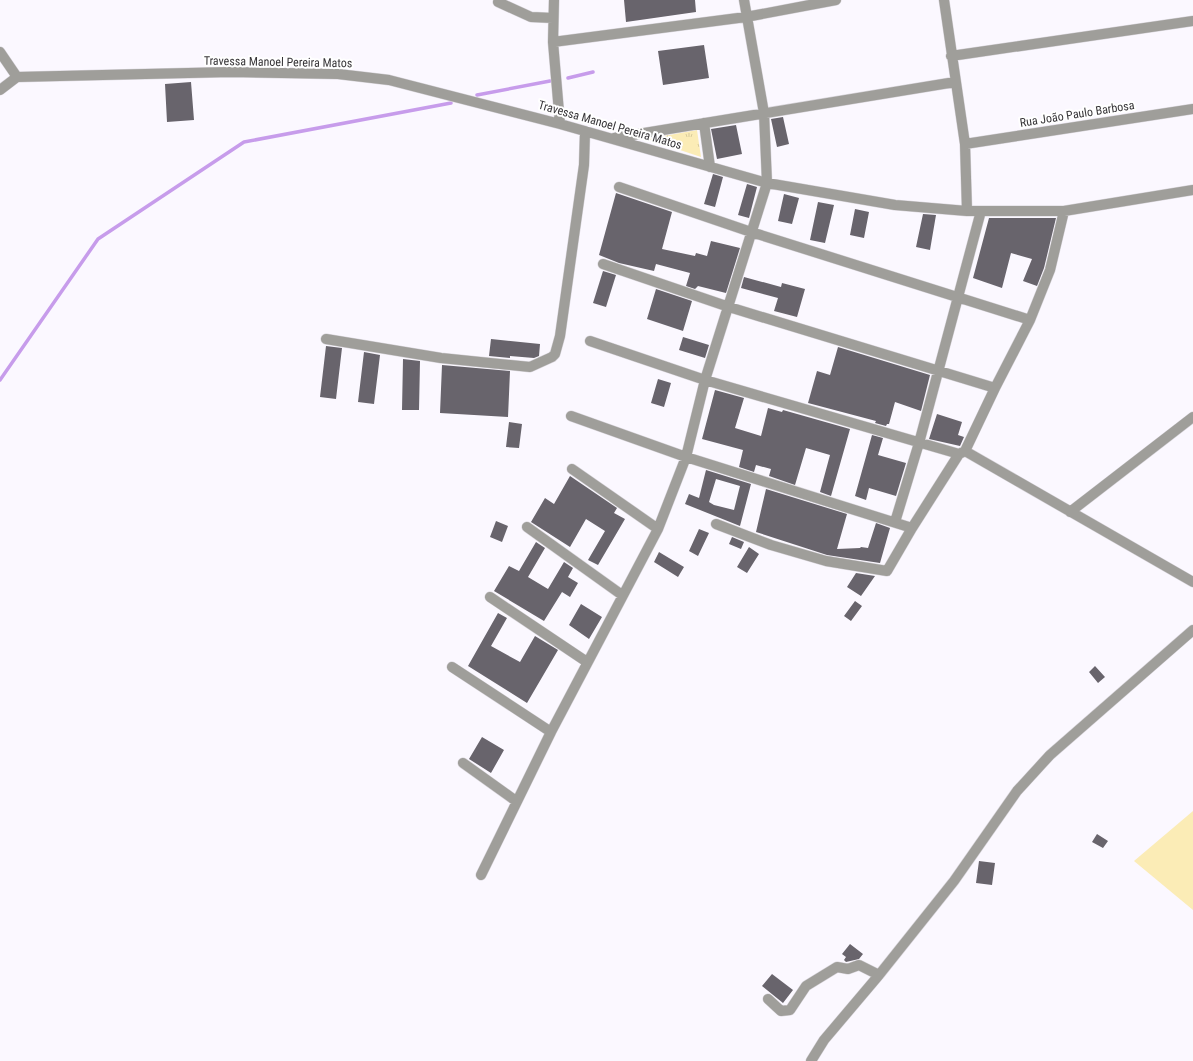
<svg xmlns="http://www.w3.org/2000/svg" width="1193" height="1061" font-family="'Roboto Condensed',sans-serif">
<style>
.grass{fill:url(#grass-tufts)}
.garden{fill:#fbecb6}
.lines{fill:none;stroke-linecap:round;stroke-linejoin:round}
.stream{stroke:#c79ceb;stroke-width:3.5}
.building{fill:#68646c;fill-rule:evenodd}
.minor-casing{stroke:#d8d5db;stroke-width:11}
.minor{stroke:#9f9e9a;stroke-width:10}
.labels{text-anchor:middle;stroke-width:4;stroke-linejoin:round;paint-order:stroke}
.street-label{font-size:12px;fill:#363437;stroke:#fff}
</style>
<defs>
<pattern id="grass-tufts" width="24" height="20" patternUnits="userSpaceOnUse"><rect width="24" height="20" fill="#fbecb6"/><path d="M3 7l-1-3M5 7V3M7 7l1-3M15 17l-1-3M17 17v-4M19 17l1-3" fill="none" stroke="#d8cb9d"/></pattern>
</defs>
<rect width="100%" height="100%" fill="#fbf8ff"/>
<path class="grass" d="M 697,130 L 701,157 L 647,139 Z"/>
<path class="garden" d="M 1193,811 L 1193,910 L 1134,861 Z"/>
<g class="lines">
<path class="stream" d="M 568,78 L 593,72
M 477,95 L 550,81
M 0,380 L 98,239 L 244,142 L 451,103"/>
</g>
<path class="building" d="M 624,0 L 695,0 L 696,12 L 626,22 Z
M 704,45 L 709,78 L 663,85 L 658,51 Z
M 191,82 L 194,120 L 167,122 L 165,84 Z
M 783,117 L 789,144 L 777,147 L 771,119 Z
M 736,125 L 742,154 L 717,159 L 711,129 Z
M 713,174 L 723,177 L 715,207 L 704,204 Z
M 747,184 L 757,187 L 749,218 L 738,215 Z
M 616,193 L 672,212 L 662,249 L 695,256 L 696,253 L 707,256 L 711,241 L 740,248 L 726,293 L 698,286 L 695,289 L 686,286 L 690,273 L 656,264 L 654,271 L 619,263 L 599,255 Z
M 784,194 L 799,198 L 792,224 L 778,221 Z
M 818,202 L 834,205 L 825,243 L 810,240 Z
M 855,209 L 869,212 L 864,238 L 850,235 Z
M 923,214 L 936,215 L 930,250 L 916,247 Z
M 989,218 L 1056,218 L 1044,268 L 1037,286 L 1023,281 L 1032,259 L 1011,253 L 1002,288 L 973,278 Z
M 603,271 L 616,275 L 606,307 L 593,303 Z
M 744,277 L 781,287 L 782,283 L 805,289 L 797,317 L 774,311 L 778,298 L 741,288 Z
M 656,289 L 692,301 L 683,331 L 647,319 Z
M 683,337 L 709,345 L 705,358 L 679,350 Z
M 491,339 L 540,344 L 539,356 L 534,358 L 510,356 L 510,358 L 489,356 Z
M 326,346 L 342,348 L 336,399 L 320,397 Z
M 838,347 L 930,375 L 921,411 L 895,402 L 889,424 L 887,424 L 886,426 L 875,423 L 876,421 L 808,403 L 817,371 L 830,375 Z
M 364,352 L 380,355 L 374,404 L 358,402 Z
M 403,359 L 420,361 L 419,410 L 402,410 Z
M 442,365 L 510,371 L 508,417 L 440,413 Z
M 658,379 L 671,383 L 664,407 L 651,403 Z
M 715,390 L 744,398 L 735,428 L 761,436 L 768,408 L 782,412 L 783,410 L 850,429 L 831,496 L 820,492 L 830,455 L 806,448 L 795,485 L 769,476 L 771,469 L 756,465 L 754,472 L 739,467 L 743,450 L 702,439 Z
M 937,414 L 962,422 L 958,435 L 964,437 L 960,446 L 929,439 Z
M 509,422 L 522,424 L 519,448 L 506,447 Z
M 872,435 L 883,438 L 878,455 L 906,463 L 896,496 L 869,488 L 866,500 L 855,496 Z
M 706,470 L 751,484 L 740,526 L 685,504 L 689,494 L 699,498 ZM 716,479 L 740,486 L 734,510 L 714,505 L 709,502 Z
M 570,476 L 617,508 L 614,513 L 625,519 L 598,565 L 588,560 L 605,531 L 586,519 L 570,547 L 531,522 L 545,498 L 554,504 Z
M 766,489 L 847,514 L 837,549 L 860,548 L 861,547 L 868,548 L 876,523 L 890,528 L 880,563 L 827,555 L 756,532 Z
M 496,521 L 508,526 L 502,542 L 490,537 Z
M 699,529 L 709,533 L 698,556 L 689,551 Z
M 732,537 L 744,542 L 741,549 L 729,544 Z
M 536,542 L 545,548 L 528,577 L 548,589 L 564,562 L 573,568 L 568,577 L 578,583 L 570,597 L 562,592 L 544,621 L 494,591 L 509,566 L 519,571 Z
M 749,547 L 759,554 L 747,573 L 737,567 Z
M 659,552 L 684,567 L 678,577 L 654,562 Z
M 856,573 L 875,576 L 861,596 L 847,587 Z
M 855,601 L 862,606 L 851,621 L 844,616 Z
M 581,604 L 602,617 L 589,639 L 569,625 Z
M 498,613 L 507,618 L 491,646 L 520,662 L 535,636 L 558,650 L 527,703 L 468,666 Z
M 1095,666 L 1105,677 L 1098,683 L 1089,672 Z
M 482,737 L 504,750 L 491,773 L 469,759 Z
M 1097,834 L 1108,841 L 1103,848 L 1092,842 Z
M 979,861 L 995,863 L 992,885 L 976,883 Z
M 850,944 L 863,954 L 859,959 L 846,962 L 844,960 L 846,957 L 842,954 Z
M 772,974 L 793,990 L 783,1003 L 762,986 Z"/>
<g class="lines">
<defs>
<path id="minor" d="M 554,0 L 553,42 L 560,124
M 944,0 L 965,144 L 967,211
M 498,2 L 531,17 L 553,18
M 553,42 L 746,17 L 836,0
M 0,52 L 17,77
M 951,56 L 1193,21
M 17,77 L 231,72 L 338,74 L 389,80 L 560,124 L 767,183 L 895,205 L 967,211 L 1064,211 L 1193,190
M 0,90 L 17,77
M 704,123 L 710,167
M 614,138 L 955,82
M 965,144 L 1193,109
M 619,187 L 751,232 L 1030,320
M 603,264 L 729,307 L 995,388
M 326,339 L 441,358 L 530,367 L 552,357 L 555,354 L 560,336 L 584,165 L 585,131
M 590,341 L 705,380 L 959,454
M 571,416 L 686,457 L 912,528
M 965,451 L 1193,582
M 572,469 L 658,529
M 1070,512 L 1193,417
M 895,522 L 919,443 L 981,211
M 716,524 L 771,545 L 826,561 L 887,571 L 912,528 L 959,454 L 965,451 L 995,388 L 1030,320 L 1050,270 L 1064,211
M 527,527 L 622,595
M 490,597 L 587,662
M 452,667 L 551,732
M 463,763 L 516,801
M 481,875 L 551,732 L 658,529 L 686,457 L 705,380 L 767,183 L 764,113 L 744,0
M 768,999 L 781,1011 L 790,1010 L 806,986 L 837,967 L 848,969 L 859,965 L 879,975
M 811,1061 L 824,1040 L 879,975 L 954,881 L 1017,791 L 1050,755 L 1193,630"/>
</defs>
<use href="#minor" class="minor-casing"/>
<use href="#minor" class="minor"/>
</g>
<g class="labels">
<g class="street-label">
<text transform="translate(278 62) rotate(1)" y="4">Travessa Manoel Pereira Matos</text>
<text transform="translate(1077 114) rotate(-9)" y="4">Rua João Paulo Barbosa</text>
<text transform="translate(610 125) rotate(16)" y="4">Travessa Manoel Pereira Matos</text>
</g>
</g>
</svg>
